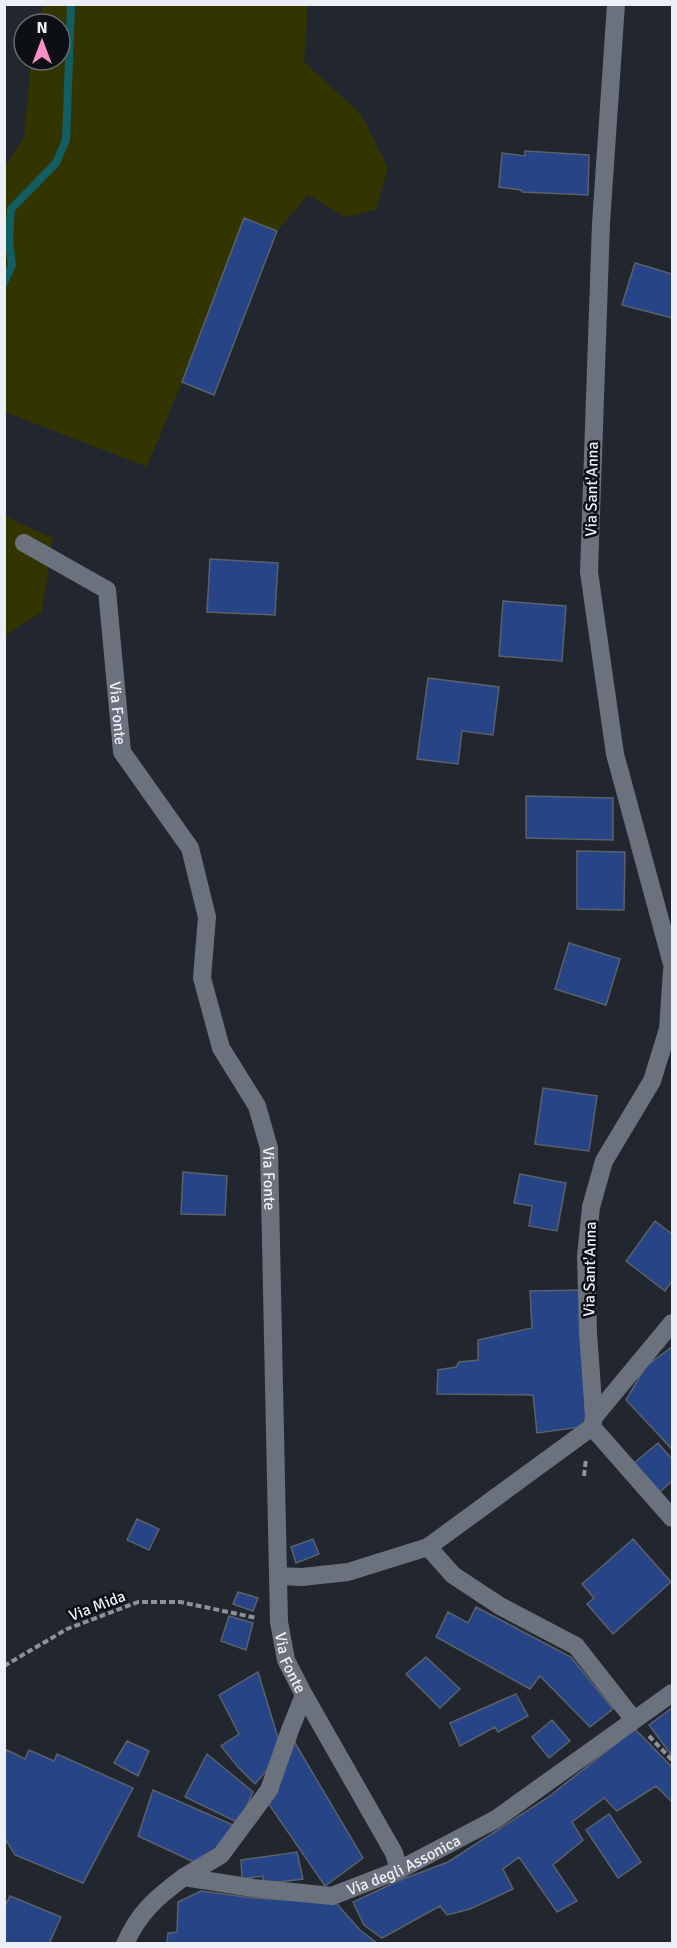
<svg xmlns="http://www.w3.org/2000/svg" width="677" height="1948" font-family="Signika,sans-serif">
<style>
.green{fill:#333500}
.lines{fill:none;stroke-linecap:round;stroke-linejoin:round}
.stream{stroke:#115e63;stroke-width:8}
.building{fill:#264486;stroke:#5b616c;stroke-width:1.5}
.path{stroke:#8d9199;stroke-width:4;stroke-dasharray:6 3;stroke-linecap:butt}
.minor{stroke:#6b717d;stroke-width:18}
.labels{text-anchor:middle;stroke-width:5;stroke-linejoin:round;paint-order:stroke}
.street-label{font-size:16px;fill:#eceff6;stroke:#0c0f13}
</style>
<rect width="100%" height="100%" fill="#21262f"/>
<path class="green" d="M 43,5 L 308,5 L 304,62 L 361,114 L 388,168 L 376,210 L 345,217 L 308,195 L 277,231 L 244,219 L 182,382 L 147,467 L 5,412 L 5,166 L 24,137 L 31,60 L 60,60 L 60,24 L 38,24 Z
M 5,516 L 53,538 L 42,612 L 8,633 L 5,637 Z"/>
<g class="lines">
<path class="stream" d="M 4,283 L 12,265 L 9,239 L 11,209 L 56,163 L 66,140 L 71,4"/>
</g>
<path class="building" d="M 525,151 L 589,155 L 588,195 L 522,192 L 521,190 L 499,187 L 502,153 L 525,156 Z
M 244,218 L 277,231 L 214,395 L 182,382 Z
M 635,263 L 672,274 L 672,318 L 622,305 Z
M 210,559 L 278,563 L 275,615 L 207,612 Z
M 503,601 L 566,606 L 562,661 L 499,656 Z
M 428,678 L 499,687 L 493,735 L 462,731 L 458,764 L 417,759 Z
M 526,796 L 613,798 L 613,840 L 526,838 Z
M 577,851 L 625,852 L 624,910 L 577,909 Z
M 569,943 L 620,959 L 606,1005 L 555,989 Z
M 543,1088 L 597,1096 L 589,1151 L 535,1144 Z
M 183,1172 L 227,1176 L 225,1215 L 181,1214 Z
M 520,1174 L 566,1183 L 557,1231 L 529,1226 L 532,1206 L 514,1203 Z
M 655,1221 L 672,1234 L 672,1281 L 665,1291 L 626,1261 Z
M 583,1290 L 587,1426 L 537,1433 L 533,1395 L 437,1394 L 438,1370 L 456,1367 L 459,1362 L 478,1360 L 478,1340 L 532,1328 L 530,1291 Z
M 672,1347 L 672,1449 L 626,1400 L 646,1366 Z
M 658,1443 L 672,1459 L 672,1481 L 660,1492 L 634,1463 Z
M 137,1519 L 159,1529 L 149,1550 L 127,1540 Z
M 313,1539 L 319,1554 L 296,1563 L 291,1547 Z
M 633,1539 L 671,1582 L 613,1634 L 587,1604 L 594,1598 L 582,1584 Z
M 238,1592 L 258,1598 L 253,1611 L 233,1604 Z
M 476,1607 L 571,1657 L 613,1709 L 590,1727 L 540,1676 L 530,1689 L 436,1637 L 448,1612 L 468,1623 Z
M 229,1616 L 253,1623 L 246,1650 L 221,1641 Z
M 426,1657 L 460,1689 L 440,1708 L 406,1674 Z
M 258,1672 L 279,1741 L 272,1764 L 255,1784 L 238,1767 L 221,1746 L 239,1734 L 219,1695 Z
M 516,1694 L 528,1716 L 498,1732 L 495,1727 L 460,1746 L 450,1723 Z
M 672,1708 L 672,1756 L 649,1725 Z
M 552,1720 L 570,1741 L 549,1758 L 532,1737 Z
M 635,1729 L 672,1767 L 672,1802 L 656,1786 L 617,1811 L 604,1798 L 572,1822 L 583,1840 L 553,1865 L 577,1901 L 557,1912 L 519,1857 L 503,1869 L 513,1889 L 470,1909 L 447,1915 L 440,1906 L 382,1938 L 364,1925 L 353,1902 L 398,1881 L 448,1862 L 547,1798 Z
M 292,1738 L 363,1858 L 325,1886 L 268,1803 Z
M 127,1741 L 149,1751 L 138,1776 L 114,1763 Z
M 7,1750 L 25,1759 L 29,1750 L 54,1761 L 57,1754 L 133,1788 L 83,1883 L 15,1855 L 4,1837 L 4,1756 Z
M 207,1754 L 253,1792 L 239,1823 L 185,1797 Z
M 153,1790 L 233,1825 L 218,1850 L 198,1864 L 138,1836 Z
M 609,1814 L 641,1862 L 618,1878 L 586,1830 Z
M 297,1852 L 303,1879 L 263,1884 L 263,1876 L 242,1879 L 241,1860 Z
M 201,1891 L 253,1898 L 336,1903 L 360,1930 L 378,1944 L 167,1944 L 168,1933 L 177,1932 L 178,1902 Z
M 10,1896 L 61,1917 L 49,1944 L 4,1944 L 4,1908 Z"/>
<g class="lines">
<path class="path" d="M 584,1476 L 586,1459
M 4,1666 L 67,1629 L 138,1602 L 180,1602 L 257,1618
M 649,1736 L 672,1760"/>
<g class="minor">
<path d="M 616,4 L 601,223 L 589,572 L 615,754 L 672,964"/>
<path id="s1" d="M 24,543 L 107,590 L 122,752 L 190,848 L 207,917 L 202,978 L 221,1048 L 257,1106 L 269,1148 L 279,1622 L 286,1660 L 304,1695 L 394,1853 L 399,1870"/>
<path d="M 672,970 L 668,1029 L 652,1081 L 604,1161 L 591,1207 L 586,1256 L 588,1332 L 594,1417 L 592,1427 L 672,1518"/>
<path d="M 594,1417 L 672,1323"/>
<path d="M 428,1547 L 453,1575 L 500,1606 L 576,1646 L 634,1720"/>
<path d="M 278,1576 L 302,1577 L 348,1572 L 428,1547 L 592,1427"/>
<path d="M 184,1877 L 221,1855 L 269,1790 L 290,1730 L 304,1695"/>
<path id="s2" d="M 125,1944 C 139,1912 157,1897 184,1877 L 253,1888 L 332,1896 L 399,1870 L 496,1819 L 672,1693"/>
</g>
</g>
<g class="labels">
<g class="street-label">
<text transform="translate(591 489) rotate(-89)" y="6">Via Sant'Anna</text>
<text dy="6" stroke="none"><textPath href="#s1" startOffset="219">Via Fonte</textPath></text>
<text dy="6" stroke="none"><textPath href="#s1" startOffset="723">Via Fonte</textPath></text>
<text transform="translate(589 1269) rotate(-89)" y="6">Via Sant'Anna</text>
<text transform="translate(97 1605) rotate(-21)" y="6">Via Mida</text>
<text dy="6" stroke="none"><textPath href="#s1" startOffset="1209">Via Fonte</textPath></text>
<text dy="6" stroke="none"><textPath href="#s2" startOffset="318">Via degli Assonica</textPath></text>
</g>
</g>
<rect width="677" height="1948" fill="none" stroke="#eceff6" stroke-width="12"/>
<g transform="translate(42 42)"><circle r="28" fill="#0c0f13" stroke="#66696e" stroke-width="1.5"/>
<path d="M0-4.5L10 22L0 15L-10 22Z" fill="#f98fc9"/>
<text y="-9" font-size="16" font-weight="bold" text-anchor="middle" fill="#eceff6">N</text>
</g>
</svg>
